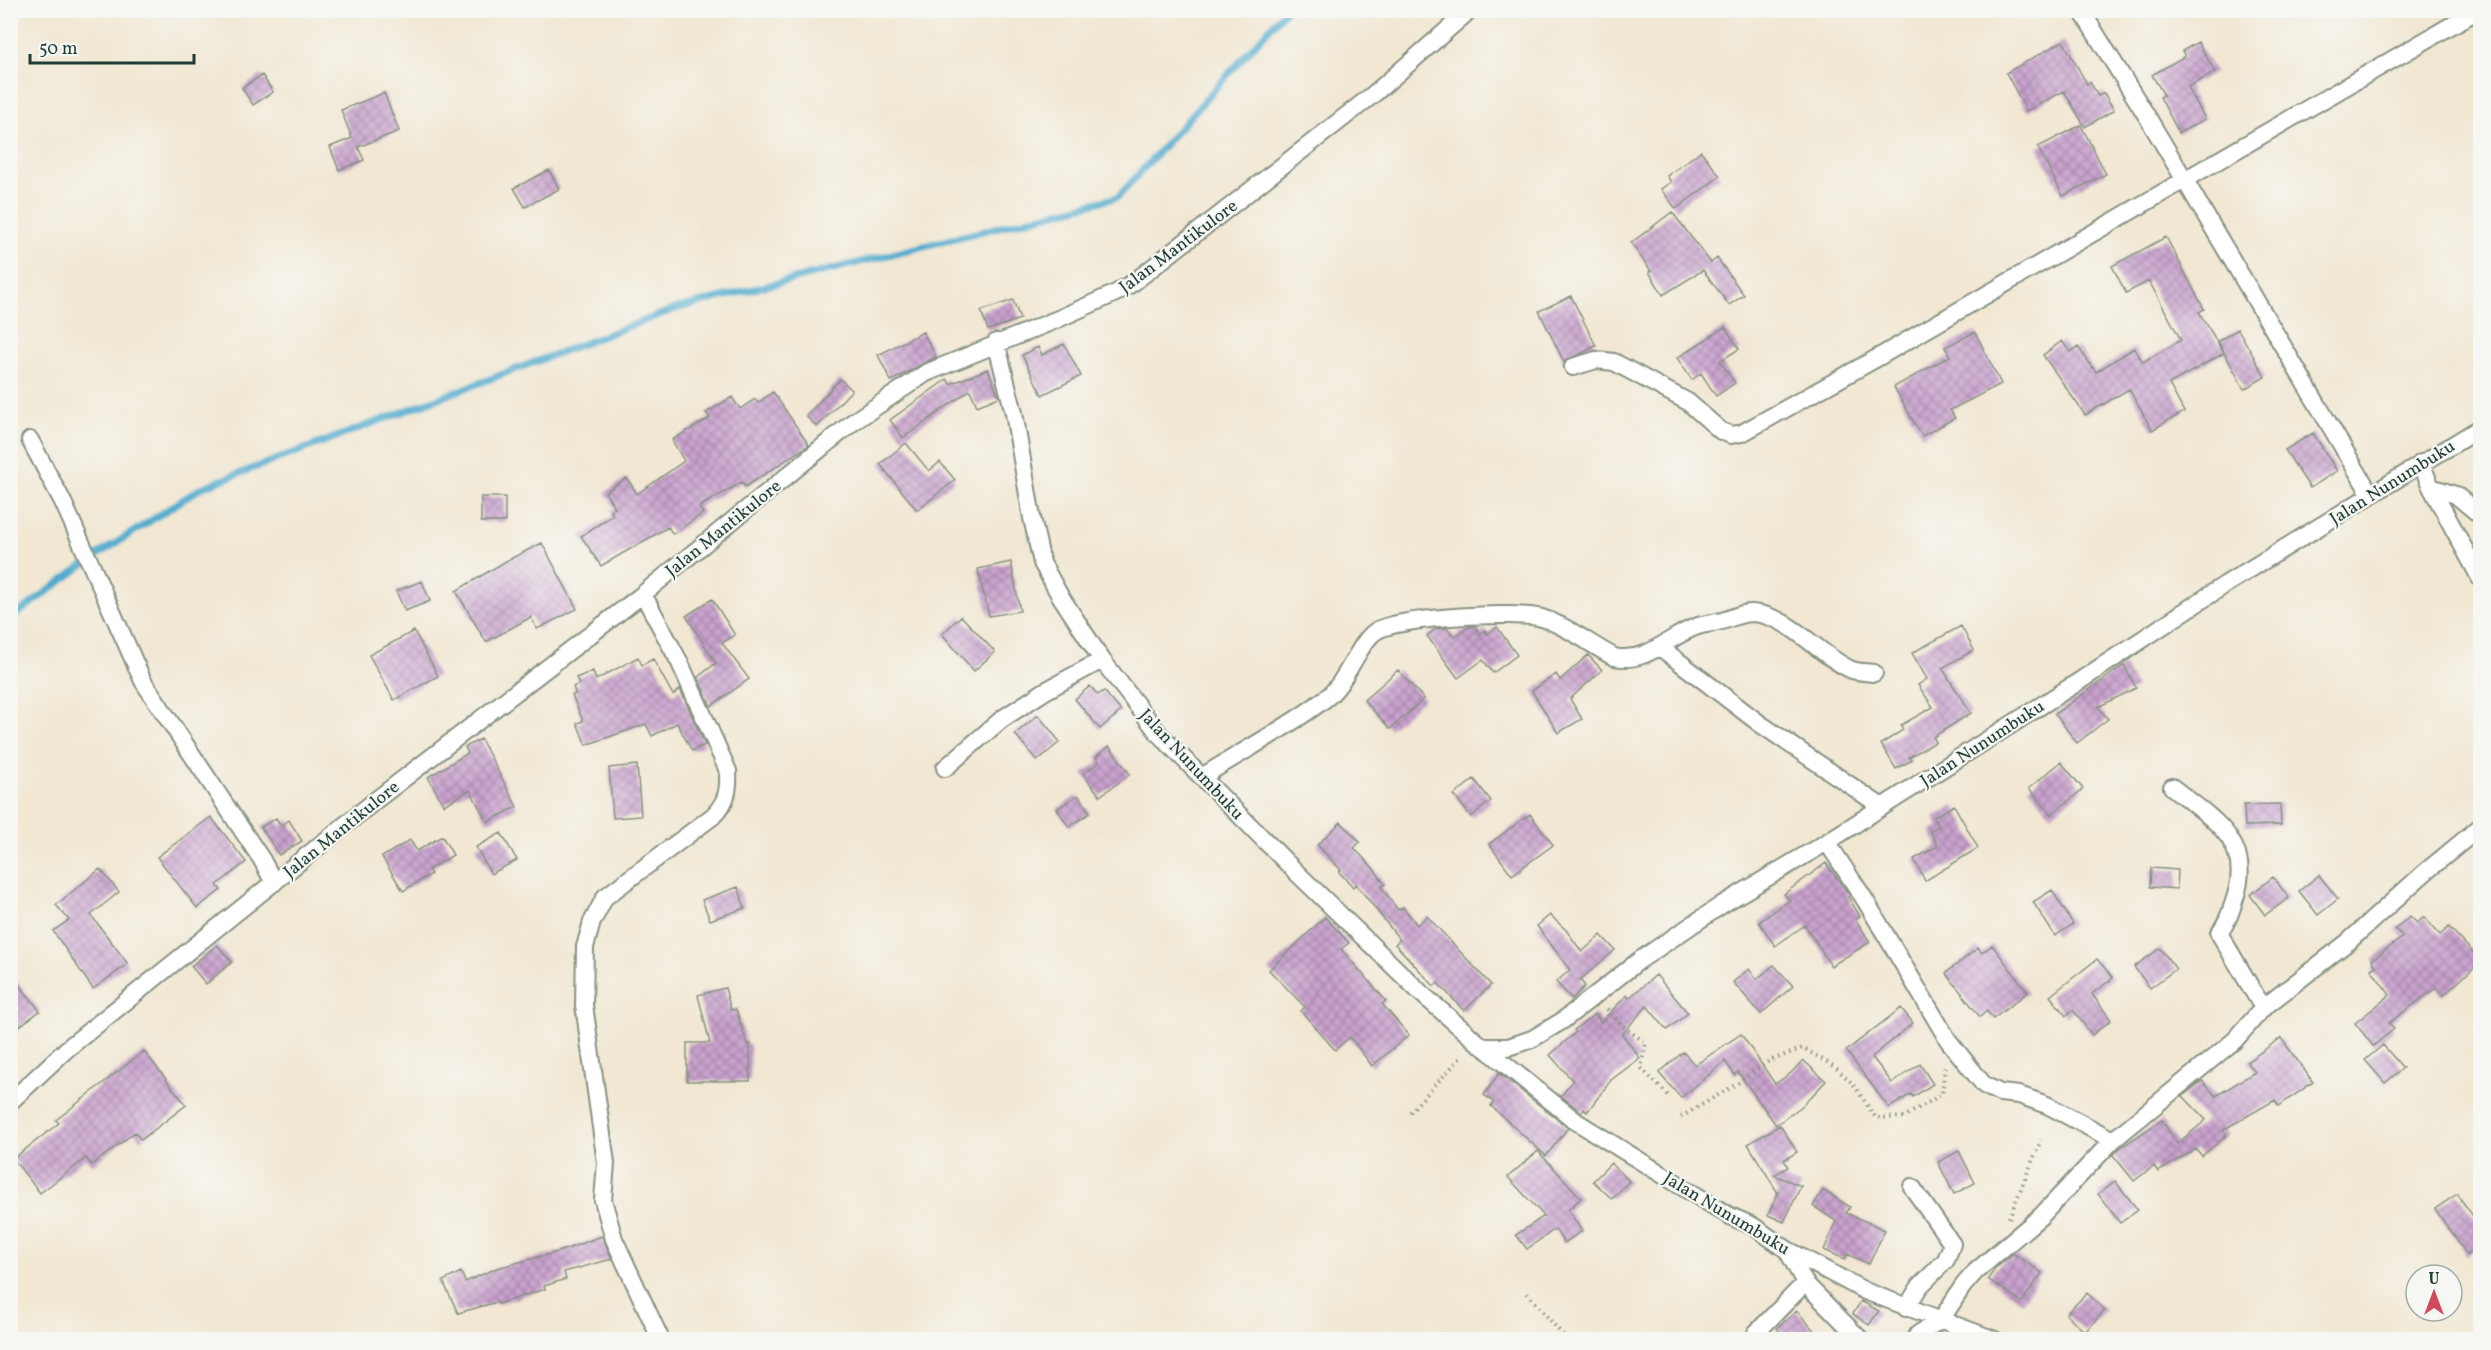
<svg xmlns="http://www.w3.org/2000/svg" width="2491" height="1350" font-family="Vollkorn,serif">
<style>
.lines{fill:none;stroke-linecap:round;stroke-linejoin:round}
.stream{stroke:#4faacd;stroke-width:7}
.building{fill:url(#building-cross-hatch)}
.minor-casing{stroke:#889283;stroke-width:20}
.path{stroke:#889283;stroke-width:4;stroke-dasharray:1.5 4.5;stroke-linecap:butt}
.minor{stroke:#fff;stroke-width:16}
.labels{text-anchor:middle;stroke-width:4.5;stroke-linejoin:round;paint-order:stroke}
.street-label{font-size:18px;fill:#1f3d34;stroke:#f6f6f2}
</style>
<defs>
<pattern id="building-cross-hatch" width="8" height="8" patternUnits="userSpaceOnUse" patternTransform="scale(1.5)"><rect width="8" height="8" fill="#c9a2ce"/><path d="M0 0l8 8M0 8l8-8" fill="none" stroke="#a385a8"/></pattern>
</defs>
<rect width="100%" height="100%" fill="#f6f6f2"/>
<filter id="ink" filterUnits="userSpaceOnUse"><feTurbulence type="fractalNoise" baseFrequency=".0167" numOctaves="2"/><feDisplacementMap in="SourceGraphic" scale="12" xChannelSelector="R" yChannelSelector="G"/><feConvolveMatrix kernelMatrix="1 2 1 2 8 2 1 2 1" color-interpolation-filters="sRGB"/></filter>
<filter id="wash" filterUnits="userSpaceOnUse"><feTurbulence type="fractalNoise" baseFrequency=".008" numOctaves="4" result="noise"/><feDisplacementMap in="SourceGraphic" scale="24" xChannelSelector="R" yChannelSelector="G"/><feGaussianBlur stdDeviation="1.35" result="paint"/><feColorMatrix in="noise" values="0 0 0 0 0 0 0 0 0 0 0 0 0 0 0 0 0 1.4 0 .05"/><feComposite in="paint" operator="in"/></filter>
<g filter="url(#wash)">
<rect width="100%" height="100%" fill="#f1e7d2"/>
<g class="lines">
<path class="stream" d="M 10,619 L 93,558 L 201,488 L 675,309 L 1118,197 L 1286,10"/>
</g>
<g id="blocks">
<path class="building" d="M 2063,41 L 2087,84 L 2090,82 L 2098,96 L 2104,93 L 2114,110 L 2085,127 L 2064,91 L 2027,111 L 2006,73 Z
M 2198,42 L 2215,72 L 2188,87 L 2205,119 L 2179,133 L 2160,97 L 2164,95 L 2152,75 L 2185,56 L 2182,51 Z
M 262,75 L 273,92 L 253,105 L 242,88 Z
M 384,93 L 399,131 L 358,147 L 364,160 L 339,170 L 330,147 L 352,138 L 341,110 Z
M 2081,125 L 2106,174 L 2063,196 L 2038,147 Z
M 1701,151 L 1720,176 L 1676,209 L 1661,189 L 1671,182 L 1667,176 Z
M 549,170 L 559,189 L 525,207 L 514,188 Z
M 1672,212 L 1711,263 L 1717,258 L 1744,295 L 1729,305 L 1703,270 L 1663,295 L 1649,272 L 1651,271 L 1631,243 Z
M 2166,237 L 2204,309 L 2199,312 L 2224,353 L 2169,384 L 2184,412 L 2152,430 L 2129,389 L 2085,415 L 2043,355 L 2062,341 L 2070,352 L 2078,347 L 2096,372 L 2134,348 L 2143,362 L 2181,340 L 2149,281 L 2126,293 L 2112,266 Z
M 1571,296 L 1596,346 L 1564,362 L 1539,311 Z
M 1013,300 L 1020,319 L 988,330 L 981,311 Z
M 1725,327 L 1739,349 L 1720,361 L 1735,383 L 1716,396 L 1701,373 L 1692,380 L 1677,358 Z
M 2238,329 L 2265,377 L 2244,389 L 2218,341 Z
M 923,332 L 936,357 L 891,381 L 878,355 Z
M 1975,332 L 2001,384 L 1950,410 L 1955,418 L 1922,436 L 1894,387 L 1950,356 L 1945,347 Z
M 1064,344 L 1081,376 L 1042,395 L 1022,355 L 1038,347 L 1042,355 Z
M 988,369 L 999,397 L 977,406 L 970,390 L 903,438 L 890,420 L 947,379 L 950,384 Z
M 840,379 L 852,390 L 817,427 L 806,416 Z
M 773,392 L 809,445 L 745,487 L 742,482 L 699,507 L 703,513 L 673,534 L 668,527 L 601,566 L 581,536 L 613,515 L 610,510 L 615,508 L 605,492 L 627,478 L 637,494 L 684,461 L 672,440 L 710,418 L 706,413 L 732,397 L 740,409 L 755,399 L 758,403 Z
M 2313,433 L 2337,471 L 2310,488 L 2285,450 Z
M 906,443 L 929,471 L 940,462 L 955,480 L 917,510 L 880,464 Z
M 481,497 L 505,497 L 505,522 L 481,522 Z
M 542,543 L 577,609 L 537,629 L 531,617 L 486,642 L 456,591 L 506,561 Z
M 1011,562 L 1020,611 L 989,616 L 978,569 Z
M 422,581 L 430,601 L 405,611 L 396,591 Z
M 712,599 L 735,635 L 722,643 L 749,679 L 711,706 L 698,677 L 716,663 L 686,616 Z
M 961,616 L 995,652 L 974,671 L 942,634 Z
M 1475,626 L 1480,634 L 1485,630 L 1488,634 L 1497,627 L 1517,655 L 1493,673 L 1483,660 L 1458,678 L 1427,636 L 1436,629 L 1447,628 L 1454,637 L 1468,627 Z
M 1961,626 L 1974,650 L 1942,668 L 1971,713 L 1933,737 L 1936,742 L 1909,757 L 1912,760 L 1896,769 L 1881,744 L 1903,730 L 1901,725 L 1933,707 L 1918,685 L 1927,679 L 1912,653 Z
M 414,631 L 438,676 L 394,700 L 369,655 Z
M 1588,655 L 1602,670 L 1570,699 L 1582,719 L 1558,733 L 1532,691 L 1556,674 L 1560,680 Z
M 638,657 L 642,665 L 653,659 L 673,695 L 680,689 L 705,745 L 692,751 L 677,723 L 652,736 L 646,724 L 586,745 L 577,723 L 583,721 L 572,695 L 576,694 L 573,687 L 579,684 L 576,678 L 593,671 L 596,680 Z
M 2124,665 L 2136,688 L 2098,707 L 2108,719 L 2077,743 L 2055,714 Z
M 1398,670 L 1424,699 L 1390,729 L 1364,700 Z
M 1090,686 L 1098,695 L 1104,691 L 1121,711 L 1100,729 L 1075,699 Z
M 1038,715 L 1060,742 L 1037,761 L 1015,734 Z
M 481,739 L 517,807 L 487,822 L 470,790 L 444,805 L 428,777 L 468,753 L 465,747 Z
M 1109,746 L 1130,774 L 1100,796 L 1083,774 L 1099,762 L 1096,757 Z
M 2061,762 L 2083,789 L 2051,815 L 2029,788 Z
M 637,765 L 641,816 L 613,818 L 609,768 Z
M 1474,779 L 1491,801 L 1471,817 L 1454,795 Z
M 1078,795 L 1090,813 L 1069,827 L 1057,809 Z
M 2280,804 L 2281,825 L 2245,826 L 2244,805 Z
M 1954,805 L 1978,848 L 1925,881 L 1914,859 L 1938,846 L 1930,831 L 1939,826 L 1934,817 Z
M 1530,814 L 1553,845 L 1512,875 L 1489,844 Z
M 211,817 L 246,862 L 217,885 L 221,890 L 197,908 L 157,857 Z
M 276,818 L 281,826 L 289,820 L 302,841 L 279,855 L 261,827 Z
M 1341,822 L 1360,842 L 1354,848 L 1373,868 L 1385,884 L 1381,887 L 1398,910 L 1403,907 L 1417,925 L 1427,916 L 1491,985 L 1464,1011 L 1438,983 L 1434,986 L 1395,944 L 1400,940 L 1356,884 L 1353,887 L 1339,872 L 1341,870 L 1317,845 Z
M 501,833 L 517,860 L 491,874 L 476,847 Z
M 442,836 L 453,855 L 428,870 L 431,874 L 403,891 L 382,857 L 410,840 L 417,851 Z
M 1826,863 L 1850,896 L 1848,897 L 1860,916 L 1855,919 L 1870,942 L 1831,966 L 1805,925 L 1775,946 L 1759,922 L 1790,900 L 1784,894 Z
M 2151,868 L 2178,870 L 2177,889 L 2150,887 Z
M 100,869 L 119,892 L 91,915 L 128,964 L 93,989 L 53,931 L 69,920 L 56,905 Z
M 2319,875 L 2338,899 L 2318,915 L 2299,891 Z
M 2273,877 L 2289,898 L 2265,915 L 2250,895 Z
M 738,887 L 745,908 L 710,920 L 702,900 Z
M 2052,890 L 2073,924 L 2055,936 L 2033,902 Z
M 1550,915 L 1566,930 L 1582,952 L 1601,935 L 1615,950 L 1580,980 L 1585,986 L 1572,999 L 1556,982 L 1570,970 L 1537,926 Z
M 2410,916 L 2417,923 L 2424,917 L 2440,935 L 2449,927 L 2481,961 L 2443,996 L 2436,988 L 2389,1023 L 2394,1029 L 2373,1046 L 2355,1023 L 2390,995 L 2371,969 L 2376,966 L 2372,960 L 2403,937 L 2395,929 Z
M 1325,917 L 1349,943 L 1341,949 L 1386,1001 L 1382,1004 L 1409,1035 L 1372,1066 L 1350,1037 L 1335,1050 L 1301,1011 L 1305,1007 L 1269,970 Z
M 217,945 L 232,962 L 206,984 L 191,966 Z
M 1992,945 L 2028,992 L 1993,1019 L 1987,1011 L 1980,1017 L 1946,973 L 1978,948 L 1982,953 Z
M 2160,948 L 2176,969 L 2150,988 L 2134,967 Z
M 2097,959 L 2113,978 L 2092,994 L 2111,1020 L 2092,1035 L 2073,1010 L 2066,1016 L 2050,996 Z
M 1774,965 L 1793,986 L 1761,1014 L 1733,982 L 1749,969 L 1757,979 Z
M 10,972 L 40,1011 L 10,1033 Z
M 1656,975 L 1688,1013 L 1667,1030 L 1647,1006 L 1622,1034 L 1640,1058 L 1611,1080 L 1587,1112 L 1584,1109 L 1581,1112 L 1561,1096 L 1573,1081 L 1550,1055 L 1576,1032 L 1574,1030 L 1595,1014 L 1601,1022 L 1627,995 L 1629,998 Z
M 725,988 L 731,1010 L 736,1009 L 747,1044 L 750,1044 L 750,1081 L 687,1081 L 687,1043 L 710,1043 L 698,995 Z
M 1901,1008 L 1913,1023 L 1872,1057 L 1892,1083 L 1920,1064 L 1933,1084 L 1913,1097 L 1911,1094 L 1889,1108 L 1846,1051 Z
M 1741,1034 L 1775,1084 L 1792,1072 L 1803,1060 L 1826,1081 L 1802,1106 L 1776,1125 L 1738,1072 L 1735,1075 L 1725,1061 L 1681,1098 L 1659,1073 L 1683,1052 L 1695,1065 Z
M 2281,1038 L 2313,1082 L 2279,1106 L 2275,1100 L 2223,1130 L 2227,1135 L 2202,1156 L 2196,1149 L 2158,1172 L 2154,1166 L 2134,1181 L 2113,1155 L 2120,1148 L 2162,1120 L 2177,1144 L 2206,1120 L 2183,1096 L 2202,1081 L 2216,1096 L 2255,1072 L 2247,1062 Z
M 2383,1045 L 2403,1068 L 2385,1083 L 2365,1060 Z
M 144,1051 L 186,1105 L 141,1140 L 135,1132 L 92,1165 L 86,1158 L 40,1193 L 13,1159 L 59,1123 L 56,1120 Z
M 1499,1073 L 1568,1128 L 1546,1156 L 1491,1106 L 1494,1102 L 1484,1095 Z
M 1780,1125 L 1797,1152 L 1784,1160 L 1788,1167 L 1774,1175 L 1801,1186 L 1784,1222 L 1768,1215 L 1778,1193 L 1748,1144 Z
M 1538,1151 L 1581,1198 L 1568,1210 L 1582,1231 L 1564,1243 L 1555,1229 L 1527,1249 L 1516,1235 L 1544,1216 L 1508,1177 Z
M 1959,1151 L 1975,1183 L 1954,1194 L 1938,1162 Z
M 1611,1163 L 1629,1181 L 1612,1199 L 1593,1181 Z
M 2115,1181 L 2138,1210 L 2120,1223 L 2098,1194 Z
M 1823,1190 L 1850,1207 L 1846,1213 L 1885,1230 L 1869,1264 L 1847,1254 L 1845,1259 L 1824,1250 L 1836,1221 L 1813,1206 Z
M 2457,1194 L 2481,1227 L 2481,1246 L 2467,1255 L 2435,1209 Z
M 602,1236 L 612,1259 L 564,1272 L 566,1279 L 544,1286 L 545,1289 L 498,1304 L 497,1302 L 458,1313 L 443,1281 L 461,1272 L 465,1282 L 497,1268 L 561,1251 Z
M 2013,1253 L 2042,1273 L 2022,1302 L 1988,1279 L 1995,1269 Z
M 2087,1293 L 2105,1310 L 2085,1332 L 2066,1314 Z
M 1861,1301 L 1879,1311 L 1869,1325 L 1853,1314 Z
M 1797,1311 L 1822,1340 L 1787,1340 L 1777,1328 Z"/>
</g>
</g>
<g filter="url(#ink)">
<use href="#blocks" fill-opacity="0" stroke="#889283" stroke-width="1.5"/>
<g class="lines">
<defs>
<path id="minor" d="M 2081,10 L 2148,118 L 2371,495
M 996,342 L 1014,413 L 1032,518 L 1042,563 L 1059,594 L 1102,660 L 1160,735 L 1297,873 L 1422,994 L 1476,1041 L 1577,1122 L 1728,1215 L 1753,1226 L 1786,1249 L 1865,1291 L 1995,1340
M 1573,367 L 1596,360 L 1614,362 L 1688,402 L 1721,431 L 1731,435 L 1742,433 L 1877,358 L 2478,10
M 30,440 L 63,502 L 143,681 L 262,860 L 274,883
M 2421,463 L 2431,487 L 2480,578
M 2431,487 L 2456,495 L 2480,515
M 643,594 L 680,663 L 728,771 C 729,790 727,802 713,816 L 605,897 L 592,922 L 585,947 L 584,1005 L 606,1163 L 603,1200 L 614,1239 L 661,1340
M 1661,648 L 1759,723 L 1882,807
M 945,768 L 1002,719 L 1045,691 L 1102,660
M 1202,777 C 1242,751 1286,729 1325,699 C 1347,683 1358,643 1376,631 C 1397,617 1517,611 1542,618 C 1567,626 1590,644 1614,657 C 1648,664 1668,636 1698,626 C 1707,623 1717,623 1725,620 C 1734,617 1742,613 1752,613 C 1790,615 1819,656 1852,670 C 1858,672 1867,672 1874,673
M 2172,787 C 2209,817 2253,839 2236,895 C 2232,908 2228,922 2219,933 L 2263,1008
M 1827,842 L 1865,900 L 1948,1040 L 1984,1085 L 2000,1093 L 2019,1095 L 2047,1105 L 2113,1140
M 1483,1047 L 1508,1047 L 1532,1039 L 1562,1021 L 1640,960 L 1723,904 L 1827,842 L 2078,682 L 2226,584 L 2480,428
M 10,1102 L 68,1048 L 376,800 L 643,594 L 853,422 L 926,373 L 1058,319 L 1118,292 L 1134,282 L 1375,93 L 1470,10
M 1787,1250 L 1805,1283 L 1861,1340
M 1906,1308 L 1920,1286 L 1946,1260 L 1952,1244 L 1912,1187
M 1754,1340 L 1756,1333 L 1805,1283
M 1915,1340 L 1918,1334 L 1941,1320 L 1963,1286 L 1975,1272 L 2041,1216 L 2113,1140 L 2235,1040 L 2263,1008 L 2348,942 L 2423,874 L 2480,827"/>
</defs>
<use href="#minor" class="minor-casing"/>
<path class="path" d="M 1607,1009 L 1625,1028 L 1646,1043 L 1641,1068 L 1668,1095
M 1410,1112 L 1463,1055
M 1681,1117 L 1740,1082 L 1769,1061 L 1803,1048 L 1835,1067 L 1853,1084 L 1876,1118 L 1904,1117 L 1942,1094 L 1945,1065
M 2009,1218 L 2041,1140
M 1527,1293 L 1567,1340"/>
<use href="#minor" class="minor"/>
</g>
</g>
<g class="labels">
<g class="street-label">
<text transform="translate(1178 246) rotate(-37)" y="6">Jalan Mantikulore</text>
<text transform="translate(2392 482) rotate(-32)" y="6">Jalan Nunumbuku</text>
<text transform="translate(723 528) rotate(-39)" y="6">Jalan Mantikulore</text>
<text transform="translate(1982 743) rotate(-33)" y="6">Jalan Nunumbuku</text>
<text transform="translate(1192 764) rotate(47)" y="6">Jalan Nunumbuku</text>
<text transform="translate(341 829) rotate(-39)" y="6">Jalan Mantikulore</text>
<text transform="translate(1727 1213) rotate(31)" y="6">Jalan Nunumbuku</text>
</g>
</g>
<rect width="2491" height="1350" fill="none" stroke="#f6f6f2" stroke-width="36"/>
<g transform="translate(2434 1293)"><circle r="28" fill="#f6f6f2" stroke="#a0aca6" stroke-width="1.5"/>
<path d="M0-4.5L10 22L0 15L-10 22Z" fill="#d1495b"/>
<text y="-9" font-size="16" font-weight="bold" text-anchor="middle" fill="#1f3d34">U</text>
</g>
<path d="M30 54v9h164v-9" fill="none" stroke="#1f3d34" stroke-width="3"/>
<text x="39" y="54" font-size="18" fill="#1f3d34" stroke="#f6f6f2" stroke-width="4.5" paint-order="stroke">50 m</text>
</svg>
